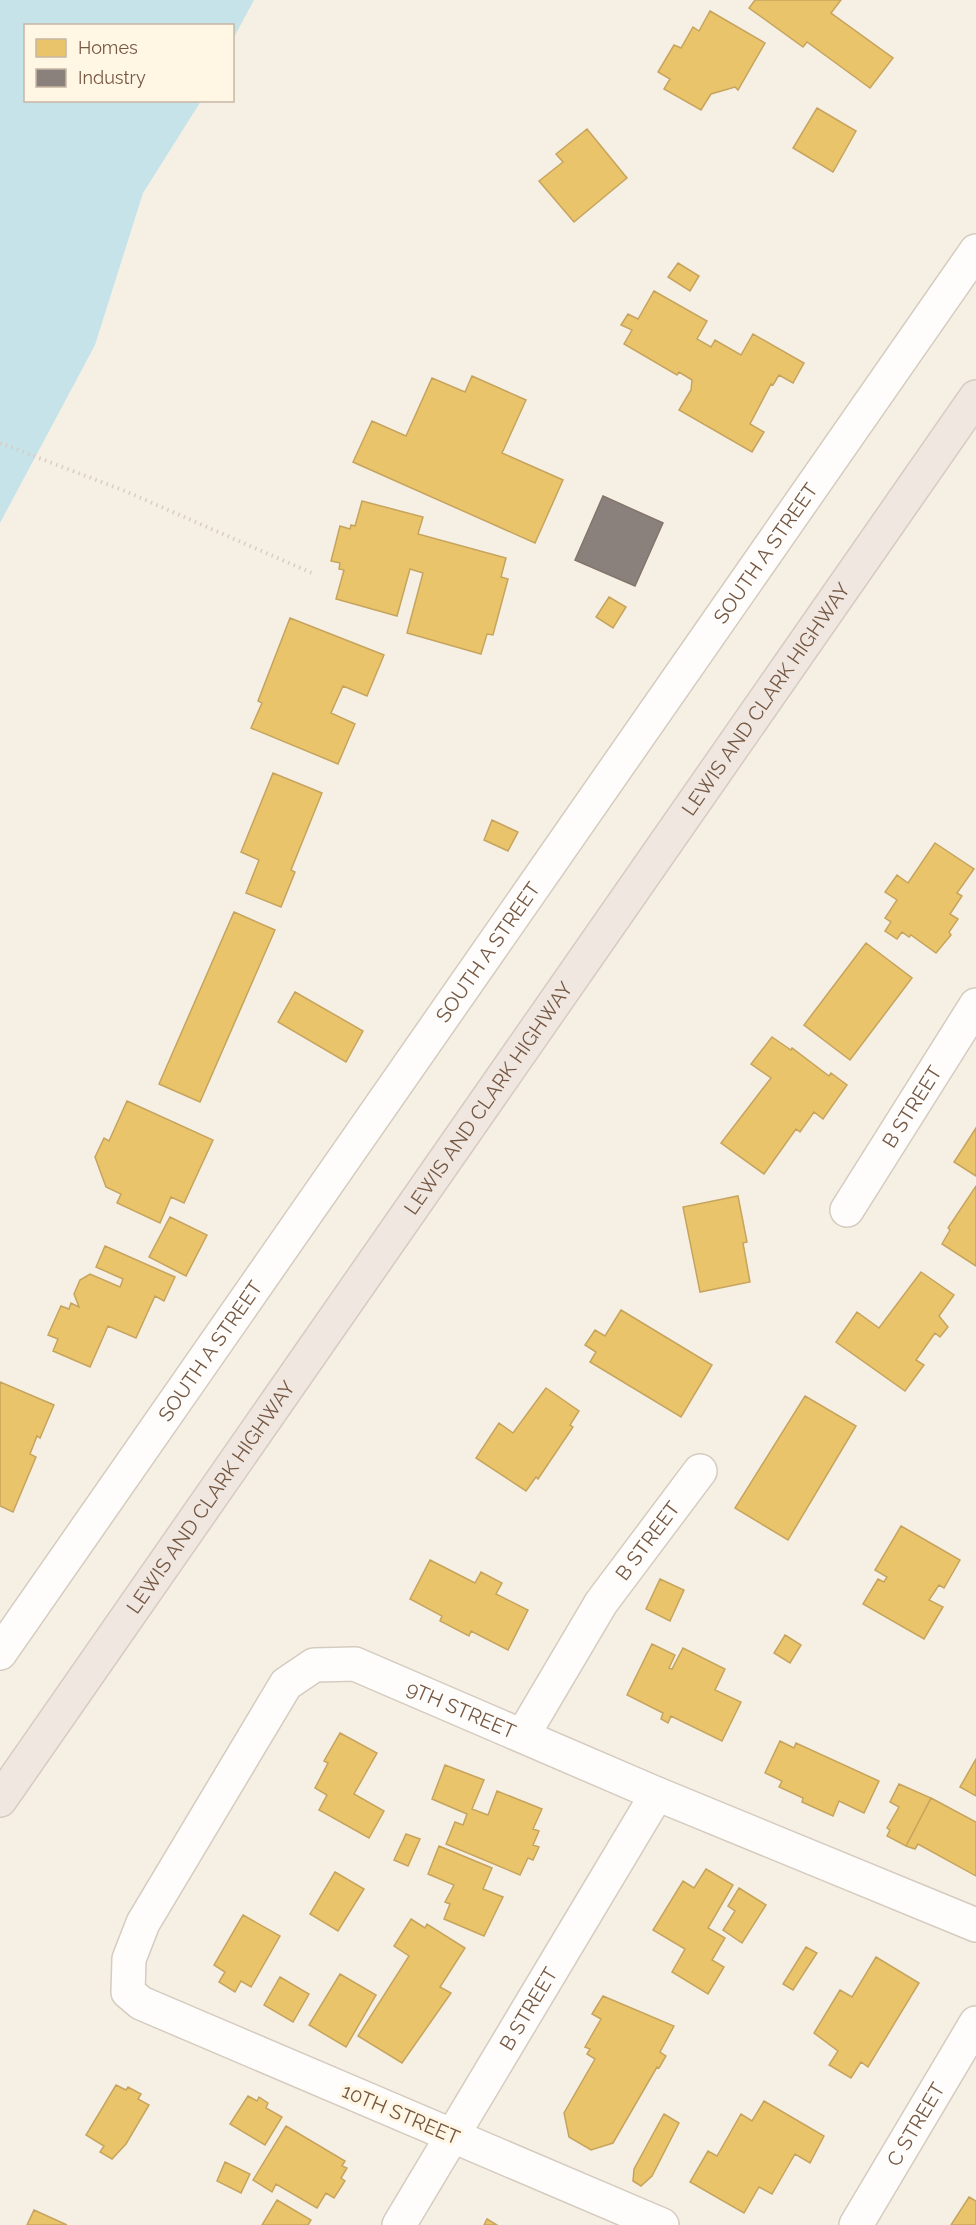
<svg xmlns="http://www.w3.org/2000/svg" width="976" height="2225" font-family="Raleway,sans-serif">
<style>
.water{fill:#c5e3e8}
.homes{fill:#e9c46a;stroke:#c6a45e;stroke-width:1.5}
.industry{fill:#8a817c;stroke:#84756b;stroke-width:1.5}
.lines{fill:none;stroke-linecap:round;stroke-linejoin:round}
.minor-casing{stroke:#d5cbbf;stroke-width:36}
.highway-casing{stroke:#d5cbc2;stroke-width:36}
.path{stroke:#d7cec7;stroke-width:4;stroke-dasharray:1.5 4.5;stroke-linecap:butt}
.minor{stroke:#fefdfb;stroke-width:33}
.highway{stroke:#f1e7e1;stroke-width:33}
.labels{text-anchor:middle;stroke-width:6;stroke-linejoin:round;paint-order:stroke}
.street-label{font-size:20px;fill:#755843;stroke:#fff6e4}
</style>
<rect width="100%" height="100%" fill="#f6f0e4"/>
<path class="water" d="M 0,0 L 254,0 L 233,39 L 232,26 L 26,26 L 26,100 L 201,101 L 143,193 L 95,345 L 0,523 Z"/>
<path class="homes" d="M 755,0 L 841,0 L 831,13 L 893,58 L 870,88 L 807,42 L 803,47 L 749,8 Z
M 710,11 L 765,43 L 738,90 L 735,87 L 711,94 L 701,110 L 664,89 L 670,79 L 658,72 L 674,45 L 681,48 L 693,27 L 699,31 Z
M 817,108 L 856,131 L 833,172 L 793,148 Z
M 587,129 L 627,178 L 574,222 L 539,181 L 563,162 L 556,154 Z
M 678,263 L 699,276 L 690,291 L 668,277 Z
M 654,291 L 707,321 L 697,339 L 711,347 L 715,340 L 741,355 L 753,334 L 804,363 L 793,383 L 779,375 L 773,385 L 771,384 L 750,424 L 764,432 L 752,452 L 679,410 L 691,390 L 692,380 L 679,372 L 677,375 L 624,344 L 632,330 L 621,325 L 628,314 L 638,319 Z
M 472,376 L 526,400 L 502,453 L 563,480 L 535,543 L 353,462 L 372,421 L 406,436 L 432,378 L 465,392 Z
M 362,501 L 423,517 L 418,534 L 506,558 L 501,577 L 508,579 L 493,635 L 487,634 L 481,654 L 407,633 L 423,573 L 410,569 L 397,616 L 336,599 L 344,570 L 339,569 L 340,563 L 331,561 L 340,526 L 350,529 L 351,525 L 355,526 Z
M 609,597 L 626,607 L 613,628 L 596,617 Z
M 290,618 L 384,655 L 367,696 L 343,686 L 331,713 L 355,724 L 338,764 L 251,728 L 262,703 L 258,701 Z
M 273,773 L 322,793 L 291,870 L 295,872 L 281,907 L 246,893 L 259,860 L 241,852 Z
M 492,820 L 518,832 L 508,851 L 484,840 Z
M 935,843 L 974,869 L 957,893 L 962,896 L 950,914 L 958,919 L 949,932 L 951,935 L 936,953 L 911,935 L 909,937 L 902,932 L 897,939 L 885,931 L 891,922 L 885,918 L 897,900 L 885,892 L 897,875 L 908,883 Z
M 234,912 L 275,930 L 200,1102 L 159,1084 Z
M 866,943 L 912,978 L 850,1060 L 804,1025 Z
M 295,992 L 363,1031 L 346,1062 L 278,1022 Z
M 772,1037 L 791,1050 L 792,1048 L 829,1076 L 831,1073 L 847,1085 L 823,1119 L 814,1112 L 800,1132 L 796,1129 L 764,1174 L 721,1143 L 771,1078 L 751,1064 Z
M 127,1101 L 213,1140 L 184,1203 L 171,1197 L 160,1223 L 117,1203 L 121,1194 L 106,1187 L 95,1157 L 104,1138 L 109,1141 Z
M 976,1128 L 976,1176 L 954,1162 Z
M 976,1186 L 976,1266 L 942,1244 L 950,1230 L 948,1228 Z
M 738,1196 L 747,1242 L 743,1243 L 750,1282 L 700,1292 L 683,1207 Z
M 170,1217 L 207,1235 L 186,1276 L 149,1257 Z
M 105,1246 L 175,1277 L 164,1301 L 155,1296 L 136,1338 L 108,1326 L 90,1367 L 53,1351 L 58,1339 L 48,1335 L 61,1306 L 69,1309 L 71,1303 L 79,1307 L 74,1294 L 80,1280 L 90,1274 L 120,1287 L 123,1279 L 96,1267 Z
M 921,1272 L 954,1295 L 939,1316 L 948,1327 L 940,1337 L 935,1333 L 916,1360 L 924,1365 L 905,1391 L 836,1342 L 857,1312 L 879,1328 Z
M 621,1310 L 712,1365 L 681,1417 L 590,1362 L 596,1352 L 585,1345 L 595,1330 L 605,1336 Z
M 0,1382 L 54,1405 L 40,1438 L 37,1436 L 30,1454 L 36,1457 L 13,1512 L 0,1506 Z
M 546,1388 L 579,1411 L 570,1425 L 573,1427 L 538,1479 L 536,1477 L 526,1491 L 476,1458 L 499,1423 L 513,1433 Z
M 805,1396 L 856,1426 L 788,1540 L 735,1508 Z
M 901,1526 L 960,1560 L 944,1588 L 939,1585 L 929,1600 L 943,1607 L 924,1639 L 863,1604 L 878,1579 L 884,1582 L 887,1577 L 875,1570 Z
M 430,1560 L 475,1583 L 481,1572 L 502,1583 L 496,1594 L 528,1610 L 508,1650 L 471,1631 L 469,1636 L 440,1621 L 442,1616 L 410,1599 Z
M 660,1579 L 684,1590 L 670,1621 L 646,1609 Z
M 785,1635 L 801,1645 L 790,1663 L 774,1653 Z
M 652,1644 L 675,1655 L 669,1668 L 672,1669 L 683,1648 L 725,1669 L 715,1690 L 741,1702 L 722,1741 L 671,1716 L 668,1723 L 661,1719 L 663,1713 L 627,1695 Z
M 340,1733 L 377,1753 L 354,1794 L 384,1811 L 369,1838 L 319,1810 L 327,1795 L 315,1788 L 328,1763 L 324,1761 Z
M 780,1741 L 794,1748 L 796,1743 L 879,1781 L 864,1813 L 839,1801 L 833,1816 L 802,1802 L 803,1798 L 779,1787 L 782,1781 L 765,1773 Z
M 976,1759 L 976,1796 L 960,1787 Z
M 445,1765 L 484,1780 L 472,1809 L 488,1815 L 497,1791 L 542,1809 L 533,1829 L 539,1831 L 533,1845 L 539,1847 L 533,1860 L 528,1858 L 520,1875 L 446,1844 L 455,1822 L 463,1825 L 467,1814 L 432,1799 Z
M 899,1784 L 931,1798 L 906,1846 L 887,1836 L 890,1830 L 887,1828 L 899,1807 L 890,1802 Z
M 931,1798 L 976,1822 L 976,1876 L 918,1844 L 915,1849 L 906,1846 Z
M 406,1834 L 420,1839 L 408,1866 L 394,1860 Z
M 439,1846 L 492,1868 L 483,1889 L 503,1897 L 484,1936 L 444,1919 L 450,1904 L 445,1902 L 454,1885 L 428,1874 Z
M 706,1869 L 733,1885 L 708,1928 L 725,1938 L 712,1960 L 724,1967 L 708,1994 L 672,1972 L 685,1949 L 653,1930 L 683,1881 L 694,1888 Z
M 335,1872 L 364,1889 L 338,1931 L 310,1914 Z
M 739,1888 L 766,1905 L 742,1943 L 723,1930 L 735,1911 L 728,1906 Z
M 243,1915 L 280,1936 L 251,1987 L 241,1981 L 235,1992 L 219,1982 L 225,1972 L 214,1965 Z
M 411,1919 L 425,1928 L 427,1924 L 465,1948 L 440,1987 L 451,1993 L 402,2063 L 358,2036 L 409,1956 L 394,1946 Z
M 806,1947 L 817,1953 L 793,1990 L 783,1984 Z
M 876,1957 L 919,1983 L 868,2067 L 861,2062 L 851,2078 L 829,2065 L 838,2051 L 814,2033 L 840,1990 L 852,1997 Z
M 340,1974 L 376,1995 L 346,2047 L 309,2025 Z
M 280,1977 L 309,1994 L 293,2022 L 264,2005 Z
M 603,1996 L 674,2026 L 660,2052 L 666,2056 L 659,2068 L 657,2067 L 613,2143 L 591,2150 L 569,2137 L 564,2113 L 595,2059 L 587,2054 L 590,2049 L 585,2047 L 601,2019 L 592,2014 Z
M 116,2085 L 126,2090 L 128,2087 L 141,2094 L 138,2099 L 149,2105 L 126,2144 L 112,2159 L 100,2152 L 104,2146 L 86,2135 Z
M 248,2096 L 257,2101 L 259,2097 L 268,2103 L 266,2108 L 282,2117 L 265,2145 L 230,2124 Z
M 764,2101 L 824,2136 L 810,2163 L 795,2154 L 772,2194 L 759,2187 L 744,2213 L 690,2182 L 708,2151 L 717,2156 L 741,2114 L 752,2121 Z
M 664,2114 L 679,2123 L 652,2176 L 641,2186 L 633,2181 L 634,2169 Z
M 286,2126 L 345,2161 L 342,2166 L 347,2168 L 341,2178 L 345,2181 L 334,2198 L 326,2193 L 317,2208 L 276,2184 L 272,2192 L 253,2180 Z
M 225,2162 L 250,2174 L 241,2193 L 217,2181 Z
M 969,2197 L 976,2201 L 976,2225 L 951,2225 Z
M 277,2200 L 311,2220 L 308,2225 L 262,2225 Z
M 34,2210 L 67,2225 L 27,2225 Z
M 487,2219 L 497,2225 L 484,2225 Z"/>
<path class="industry" d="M 603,496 L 663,523 L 635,586 L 575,560 Z"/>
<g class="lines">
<defs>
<g id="minor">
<path id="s1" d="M 847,1210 L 976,1005"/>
<path id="s2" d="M 0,1653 L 976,251"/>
<path id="s3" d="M 523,1735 L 601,1603 L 700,1471"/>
<path id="s4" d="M 399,2225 L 657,1794"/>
<path id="s5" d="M 662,2225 L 141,2003 L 128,1992 L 129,1959 L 143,1923 L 286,1684 L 314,1665 L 355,1664 L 657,1794 L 976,1925"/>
<path id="s6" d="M 856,2225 L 976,2023"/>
</g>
<g id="highway">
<path id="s7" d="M 0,1800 L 976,397"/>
</g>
</defs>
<use href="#minor" class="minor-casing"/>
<use href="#highway" class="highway-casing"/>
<path class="path" d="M 0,443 L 125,491 L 314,574"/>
<use href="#minor" class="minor"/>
<use href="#highway" class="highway"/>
</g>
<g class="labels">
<g class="street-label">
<text dy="7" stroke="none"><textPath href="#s2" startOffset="1340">SOUTH A STREET</textPath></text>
<text dy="7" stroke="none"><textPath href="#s7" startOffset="1341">LEWIS AND CLARK HIGHWAY</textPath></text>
<text dy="7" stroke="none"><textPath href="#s2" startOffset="854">SOUTH A STREET</textPath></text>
<text dy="7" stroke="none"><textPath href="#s7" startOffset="855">LEWIS AND CLARK HIGHWAY</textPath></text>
<text dy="7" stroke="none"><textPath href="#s1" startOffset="122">B STREET</textPath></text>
<text dy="7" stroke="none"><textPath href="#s2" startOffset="368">SOUTH A STREET</textPath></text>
<text dy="7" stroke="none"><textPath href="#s7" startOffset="369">LEWIS AND CLARK HIGHWAY</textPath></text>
<text dy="7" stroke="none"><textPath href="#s3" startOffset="231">B STREET</textPath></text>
<text dy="7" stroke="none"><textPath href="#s5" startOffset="1124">9TH STREET</textPath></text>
<text dy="7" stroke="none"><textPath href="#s4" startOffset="252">B STREET</textPath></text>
<text transform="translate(401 2114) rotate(23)" y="7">10TH STREET</text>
<text dy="7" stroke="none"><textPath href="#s6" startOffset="117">C STREET</textPath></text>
</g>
</g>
<rect x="24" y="24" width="210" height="78" fill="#fff6e4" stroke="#c8b7a4" stroke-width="1.5"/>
<rect x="36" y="39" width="30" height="18" fill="#e9c46a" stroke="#c8b7a4" stroke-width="1.5"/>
<text x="78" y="54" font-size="18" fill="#755843">Homes</text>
<rect x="36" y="69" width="30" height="18" fill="#8a817c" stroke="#c8b7a4" stroke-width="1.5"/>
<text x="78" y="84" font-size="18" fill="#755843">Industry</text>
</svg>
